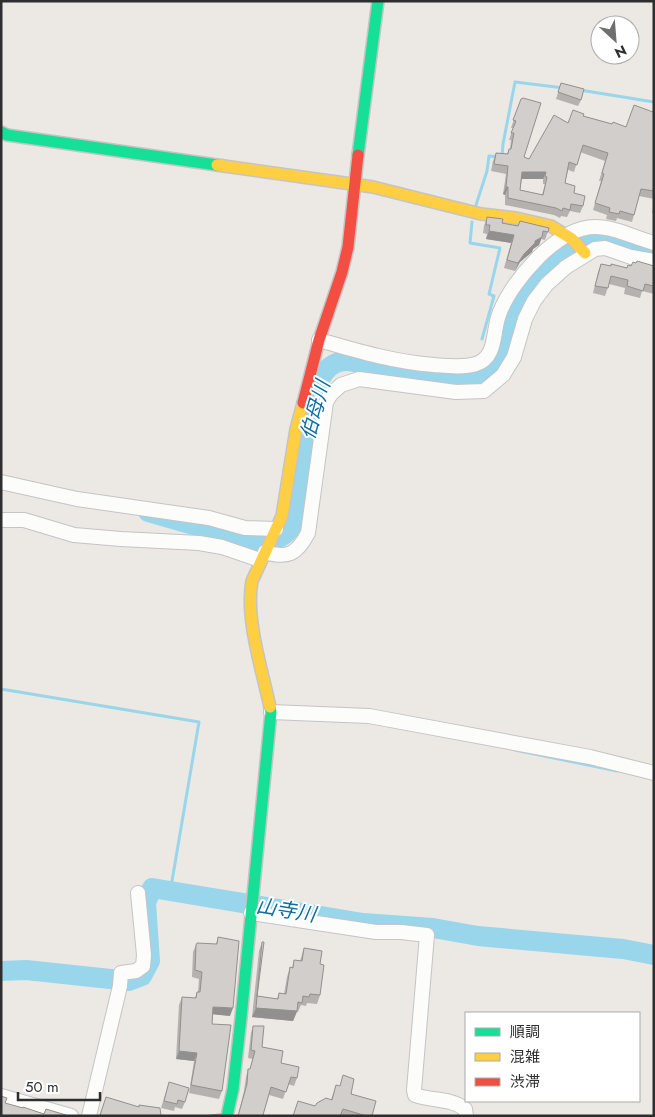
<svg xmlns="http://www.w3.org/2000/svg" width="655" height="1117" font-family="Jost,'Noto Sans JP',sans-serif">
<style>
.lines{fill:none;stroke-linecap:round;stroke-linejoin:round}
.stream{stroke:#99d6ec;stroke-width:3}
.river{stroke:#99d6ec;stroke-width:20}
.street-casing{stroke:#c5c4c5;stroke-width:16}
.fast-casing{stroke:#c5c4c5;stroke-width:14}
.slow-casing{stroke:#c5c4c5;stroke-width:14}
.jam-casing{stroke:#c5c4c5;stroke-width:14}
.street{stroke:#fcfcfb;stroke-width:14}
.fast{stroke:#16e098;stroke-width:11}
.slow{stroke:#ffcf43;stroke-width:11}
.jam{stroke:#f24e42;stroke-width:11}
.wall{fill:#b4b1af;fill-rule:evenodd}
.shaded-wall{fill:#92908e}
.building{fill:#d1cecb;stroke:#92908e;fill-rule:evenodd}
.labels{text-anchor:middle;stroke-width:4;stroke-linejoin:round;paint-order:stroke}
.water-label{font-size:20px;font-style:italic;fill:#0d6fa3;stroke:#fff}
</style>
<rect width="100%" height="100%" fill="#ece8e4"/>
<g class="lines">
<path class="stream" d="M 580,90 L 654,102
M 476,205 L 487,171 L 489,156 L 502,157 L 503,144 L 515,82 L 564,88
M 472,222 L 470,243 L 500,248 L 489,294 L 494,296 L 482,339
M 1,689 L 199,722 L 172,881
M 515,750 L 617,771"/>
<path class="river" d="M 148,512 L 259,544 C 268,542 282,539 289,530 C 299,517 298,499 299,483 C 301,458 309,392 324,373 C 329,366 337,361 346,361 C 357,361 369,367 379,369 C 407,376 461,385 487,373 C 508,362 508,336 513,317 C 515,308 519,300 523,292 C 533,274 550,262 566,251 C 576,245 585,236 596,235 C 608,235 639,249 654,253
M 1,971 L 26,970 L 129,981 L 142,976 L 150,961 L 146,903 L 152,888 L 363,923 L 433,928 L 478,936 L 623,949 L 654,955"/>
<defs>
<path id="street" d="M 319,340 C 357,351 394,362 434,365 C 447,366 463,368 476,364 C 498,357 492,329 500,312 C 513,279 558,227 595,227 C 615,227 635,238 654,243
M 1,482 L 77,499 L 209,518 L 245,528 L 276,529
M 1,520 L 24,520 L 74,535 L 121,539 L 199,543 L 222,547 L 260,560
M 265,552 C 288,559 297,554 308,533 L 326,402 L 331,394 L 341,385 L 359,379 L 456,392 L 484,391 L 503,375 L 514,357 L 525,319 L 534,301 L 547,284 L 566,267 L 595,249 L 605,248 L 631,257 L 654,261
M 271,712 L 369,716 L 590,757 L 654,773
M 251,913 L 376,932 L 401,932 L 427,935 L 414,1090 L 415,1095 C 432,1101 451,1098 465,1109 L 466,1116
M 1,1096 L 71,1116
M 89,1116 L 120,986 L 121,973 L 136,971 L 143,966 L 144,955 L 138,893"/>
<path id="fast" d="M 1,132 L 7,135 L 217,165
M 358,155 L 378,1
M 227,1116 L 233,1089 L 241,1018 L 271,712 L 270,707"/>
<path id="slow" d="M 217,165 L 373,187 L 481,214 L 516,218 L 551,226 L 572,239 L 585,253
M 270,707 C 262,670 245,617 252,581 L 282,516 L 296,429 L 303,403"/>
<path id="jam" d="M 303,403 L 319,340 L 342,272 L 348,247 L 358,155"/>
</defs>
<use href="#street" class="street-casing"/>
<use href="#fast" class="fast-casing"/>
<use href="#slow" class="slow-casing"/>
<use href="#jam" class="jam-casing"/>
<use href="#street" class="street"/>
<use href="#fast" class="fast"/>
<use href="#slow" class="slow"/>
<use href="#jam" class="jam"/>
</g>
<path class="wall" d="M 561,83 L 581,100 L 578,106 L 556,99 Z
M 521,99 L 524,157 L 529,159 L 568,122 L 583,116 L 612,124 L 626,127 L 653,112 L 654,109 L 654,199 L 639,196 L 632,222 L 617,218 L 616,221 L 606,219 L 607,215 L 593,210 L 601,181 L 599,181 L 605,161 L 580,152 L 574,172 L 568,170 L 565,183 L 583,206 L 580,213 L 570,211 L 567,217 L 561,216 L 560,218 L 554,215 L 505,205 L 505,195 L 503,194 L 506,174 L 491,171 L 493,161 L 496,153 L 507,154 L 509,149 L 510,149 L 511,140 L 509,140 L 513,128 L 511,128 ZM 522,179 L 543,179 L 543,184 L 545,184 L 542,195 L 520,190 Z
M 654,202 L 654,213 L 652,213 Z
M 487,217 L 502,223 L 518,226 L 520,221 L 549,228 L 545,240 L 541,239 L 539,245 L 533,249 L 532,252 L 520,262 L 515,271 L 504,268 L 511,243 L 486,239 L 487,234 L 483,233 L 484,226 Z
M 636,263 L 654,266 L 654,294 L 642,291 L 640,298 L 624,294 L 625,288 L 609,284 L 605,296 L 593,293 L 598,272 L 601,264 L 610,266 L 627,268 Z
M 218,937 L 230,1016 L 213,1014 L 212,1024 L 222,1091 L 219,1099 L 189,1093 L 194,1061 L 176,1059 L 179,1005 L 182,997 L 195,998 L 197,992 L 198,992 L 199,979 L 192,977 L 193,952 L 196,945 L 216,944 Z
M 262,942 L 257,996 L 277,999 L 279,993 L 284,994 L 287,977 L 290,967 L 292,968 L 294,960 L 300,961 L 304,948 L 320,964 L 320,995 L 317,1004 L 307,1003 L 306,1006 L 301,1005 L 298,1012 L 297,1012 L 293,1021 L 252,1017 L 259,951 Z
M 253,1026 L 262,1047 L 297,1078 L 294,1086 L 288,1084 L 283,1099 L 269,1095 L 263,1115 L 238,1116 L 244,1091 L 246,1077 L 248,1069 L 250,1069 L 253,1059 L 248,1058 L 251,1033 Z
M 169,1082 L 185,1102 L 182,1109 L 175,1107 L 174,1111 L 161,1108 Z
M 336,1085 L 351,1094 L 372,1116 L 293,1116 L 331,1100 Z"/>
<path class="shaded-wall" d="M 522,172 L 546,172 L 543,179 L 520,179 Z
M 506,187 L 508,187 L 505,195 L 503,194 Z
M 489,231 L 514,235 L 511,243 L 486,239 Z
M 542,237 L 539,245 L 533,249 L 532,252 L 520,262 L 515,271 L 518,263 L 524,254 L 535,241 Z
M 213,1007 L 233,1008 L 230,1016 L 210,1014 Z
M 256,1008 L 297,1011 L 293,1021 L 252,1017 Z
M 179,1051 L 197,1053 L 194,1061 L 176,1059 Z"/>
<path class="building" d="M 561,83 L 584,89 L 581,100 L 558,92 Z
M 523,98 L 541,103 L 524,157 L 529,159 L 554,115 L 568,123 L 573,110 L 584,114 L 583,116 L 612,124 L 613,122 L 626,127 L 634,105 L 653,112 L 654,109 L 654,191 L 641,189 L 634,215 L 620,211 L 619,214 L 609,212 L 610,208 L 595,203 L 604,174 L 602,173 L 608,153 L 583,145 L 577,165 L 569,162 L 565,183 L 575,186 L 574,193 L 585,196 L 583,206 L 571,204 L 570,210 L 563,208 L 562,211 L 556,208 L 508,198 L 508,187 L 506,187 L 508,166 L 494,164 L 496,153 L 508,154 L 509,149 L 511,149 L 514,133 L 511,133 L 516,121 L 513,120 L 521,99 ZM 522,172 L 546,172 L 545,176 L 547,177 L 543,195 L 520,190 Z
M 487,217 L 503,219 L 502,223 L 518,226 L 520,221 L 549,228 L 548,232 L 543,231 L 542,237 L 535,241 L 535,243 L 524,254 L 518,263 L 507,260 L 514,235 L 489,231 L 490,225 L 486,225 Z
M 637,261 L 654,266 L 654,286 L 645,284 L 643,291 L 627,286 L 628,280 L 611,276 L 608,288 L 595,286 L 601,264 L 611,266 L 611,264 L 627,268 L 628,265 L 631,266 L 633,262 L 636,263 Z
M 218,937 L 239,941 L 233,1008 L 213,1007 L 212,1024 L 231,1025 L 222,1091 L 191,1085 L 197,1053 L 179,1051 L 182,997 L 196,998 L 197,992 L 200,992 L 202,972 L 195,970 L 196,945 L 197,943 L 217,944 Z
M 262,942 L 264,942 L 257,996 L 278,999 L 279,993 L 286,994 L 290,967 L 293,968 L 294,960 L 302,961 L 304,948 L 322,951 L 320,964 L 324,965 L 320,995 L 310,994 L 309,997 L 303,996 L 302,1003 L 298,1002 L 297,1011 L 256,1008 Z
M 253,1026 L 264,1026 L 262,1047 L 283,1051 L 281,1063 L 299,1067 L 297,1078 L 291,1077 L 286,1092 L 271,1087 L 263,1115 L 265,1116 L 238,1116 L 247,1084 L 248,1069 L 250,1069 L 255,1051 L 251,1050 Z
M 343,1075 L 354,1079 L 351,1094 L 376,1101 L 372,1116 L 367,1116 L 343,1109 L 340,1116 L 293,1116 L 298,1101 L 315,1106 L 317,1103 L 326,1098 L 332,1100 L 336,1085 L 340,1086 Z
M 169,1082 L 189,1088 L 185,1102 L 178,1100 L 177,1104 L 164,1101 Z
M 1,1096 L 7,1098 L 5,1103 L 23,1108 L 23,1107 L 44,1114 L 46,1109 L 69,1116 L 1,1116 Z
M 106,1097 L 139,1107 L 139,1105 L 160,1108 L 161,1116 L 102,1116 L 100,1115 Z
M 220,1114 L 223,1116 L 202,1116 Z"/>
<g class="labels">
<g class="water-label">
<text transform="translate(315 410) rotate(-74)" y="7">伯母川</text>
<text transform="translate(286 910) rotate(9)" y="7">山寺川</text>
</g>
</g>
<rect width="655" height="1117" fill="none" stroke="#2e2e2e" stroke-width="5"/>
<rect x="465" y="1012" width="175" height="90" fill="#ffffff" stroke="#ababab"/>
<rect x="475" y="1028" width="25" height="8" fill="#16e098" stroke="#ababab"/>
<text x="510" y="1037" font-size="15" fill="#2e2e2e">順調</text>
<rect x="475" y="1053" width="25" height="8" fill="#ffcf43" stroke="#ababab"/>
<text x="510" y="1062" font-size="15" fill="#2e2e2e">混雑</text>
<rect x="475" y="1078" width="25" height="8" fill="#f24e42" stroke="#ababab"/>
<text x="510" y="1087" font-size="15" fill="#2e2e2e">渋滞</text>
<g transform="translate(615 40) rotate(154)"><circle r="24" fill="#ffffff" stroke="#ababab"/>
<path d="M0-4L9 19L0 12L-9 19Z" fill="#706f6e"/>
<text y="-8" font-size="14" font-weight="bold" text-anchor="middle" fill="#2e2e2e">N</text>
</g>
<path d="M18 1092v8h82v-8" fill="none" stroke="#2e2e2e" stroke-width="2.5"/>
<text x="25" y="1092" font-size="15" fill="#2e2e2e" stroke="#ffffff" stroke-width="4" paint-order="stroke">50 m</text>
</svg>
